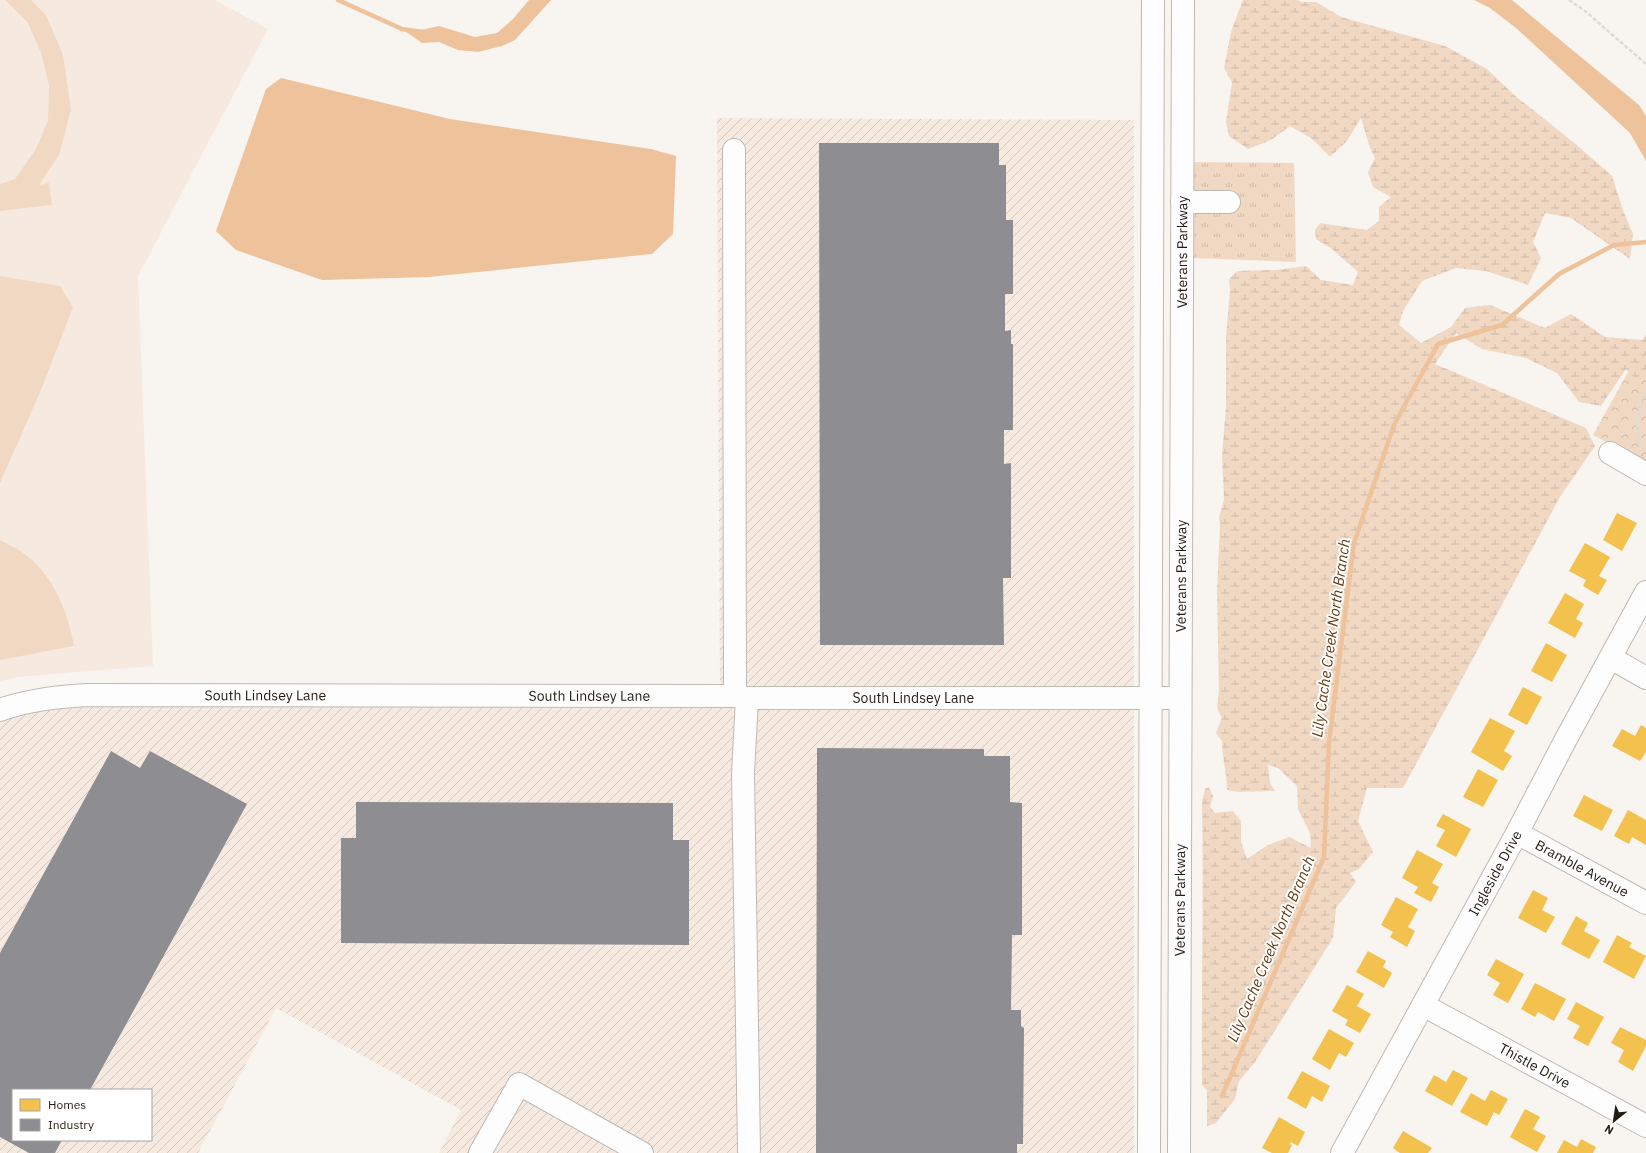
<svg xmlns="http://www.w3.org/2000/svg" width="1646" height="1153" font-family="'IBM Plex Sans',sans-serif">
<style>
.built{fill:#f6eae0}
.industrial{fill:url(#industrial-furrows);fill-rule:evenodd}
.grass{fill:url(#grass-tufts)}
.forest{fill:url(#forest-crowns)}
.wetland{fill:url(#wetland-marsh)}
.pitch{fill:#f1d8c3}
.water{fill:#eec29b}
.homes{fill:#f2c14e}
.industry{fill:#8d8d92}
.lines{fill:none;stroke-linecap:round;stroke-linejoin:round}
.stream{stroke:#eec29b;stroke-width:4.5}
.minor-casing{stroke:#bfb9b4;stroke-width:24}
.major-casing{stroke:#bfb9b4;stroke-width:24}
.path{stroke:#dddbda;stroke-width:2.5;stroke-dasharray:4 2;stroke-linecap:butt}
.minor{stroke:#fefdfd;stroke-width:22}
.major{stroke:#fefdfd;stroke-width:22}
.labels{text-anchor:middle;stroke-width:4;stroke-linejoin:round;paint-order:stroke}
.street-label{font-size:14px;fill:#231b14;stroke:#fff}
.water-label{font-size:15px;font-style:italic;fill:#643b13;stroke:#fff}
</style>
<defs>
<pattern id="industrial-furrows" width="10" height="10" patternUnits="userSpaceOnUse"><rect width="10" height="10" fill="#f6eae0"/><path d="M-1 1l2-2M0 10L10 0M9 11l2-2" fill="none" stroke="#d3c8bf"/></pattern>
<pattern id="grass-tufts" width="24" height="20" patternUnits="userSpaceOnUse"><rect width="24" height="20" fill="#f1d8c3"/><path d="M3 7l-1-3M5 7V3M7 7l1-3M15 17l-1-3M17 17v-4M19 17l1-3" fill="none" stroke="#ceb9a7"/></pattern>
<pattern id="forest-crowns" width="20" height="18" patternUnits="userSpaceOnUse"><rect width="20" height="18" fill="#f1d8c3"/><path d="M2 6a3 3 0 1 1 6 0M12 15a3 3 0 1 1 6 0" fill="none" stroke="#ceb9a7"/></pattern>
<pattern id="wetland-marsh" width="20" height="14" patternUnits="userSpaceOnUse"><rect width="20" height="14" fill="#f1d8c3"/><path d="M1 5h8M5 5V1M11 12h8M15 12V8" fill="none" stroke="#ceb9a7"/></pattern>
</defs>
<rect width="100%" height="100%" fill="#f8f4f0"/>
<path class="built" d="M 0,0 L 215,0 L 268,29 L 138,276 L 153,666 L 17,677 L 0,682 Z"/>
<path class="industrial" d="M 717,118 L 1134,120 L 1134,1153 L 439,1153 L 461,1110 L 276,1008 L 198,1153 L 0,1153 L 0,718 L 45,705 L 720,703 ZM 13,1090 L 151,1090 L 151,1140 L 13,1140 Z"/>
<path class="grass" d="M 1193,162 L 1294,163 L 1296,262 L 1193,258 Z"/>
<path class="forest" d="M 1646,340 L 1646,464 L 1593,435 Z"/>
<path class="wetland" d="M 1243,0 L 1298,0 L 1301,2 L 1316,2 L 1341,17 L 1445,46 L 1487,69 L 1513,94 L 1578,146 L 1612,176 L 1624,213 L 1633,234 L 1630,259 L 1571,218 L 1545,213 L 1533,242 L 1541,258 L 1528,285 L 1486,271 L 1456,268 L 1422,281 L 1403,311 L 1399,325 L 1421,343 L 1451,327 L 1465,308 L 1490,305 L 1545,328 L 1571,314 L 1605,337 L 1643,340 L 1646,334 L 1646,369 L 1639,383 L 1626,369 L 1601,406 L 1579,402 L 1557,373 L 1526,358 L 1482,349 L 1456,333 L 1435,364 L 1586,428 L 1595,446 L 1560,497 L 1403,788 L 1367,788 L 1358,821 L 1373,852 L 1359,869 L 1350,873 L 1356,882 L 1336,908 L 1333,938 L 1255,1062 L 1239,1081 L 1235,1099 L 1216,1123 L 1207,1126 L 1207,1090 L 1202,1085 C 1201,991 1204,897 1202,802 L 1205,789 L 1209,787 L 1213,796 L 1210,807 L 1215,813 L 1233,811 L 1241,821 L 1241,842 L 1247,859 L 1268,845 L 1289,837 L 1311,848 L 1310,833 L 1298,809 L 1297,786 L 1278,768 L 1268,765 L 1270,783 L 1275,791 L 1238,792 L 1227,790 C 1227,773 1222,758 1222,741 L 1216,733 L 1222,718 L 1217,708 L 1219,691 L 1217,592 L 1220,525 L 1219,518 L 1224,499 L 1222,455 L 1226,407 L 1226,336 L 1230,290 L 1229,279 L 1237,271 L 1276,270 L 1306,266 L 1321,280 L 1353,285 L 1358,272 L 1332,249 L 1316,239 L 1315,230 L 1320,223 L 1367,230 L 1379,221 L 1379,207 L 1391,197 L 1373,187 L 1368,172 L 1375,158 L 1370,148 L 1361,118 L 1347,141 L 1330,157 L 1311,138 L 1290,126 L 1271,140 L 1248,149 L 1229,136 L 1226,122 L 1232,82 L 1224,68 L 1231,32 Z"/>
<path class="pitch" d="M 5,0 L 31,0 L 46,15 L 63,55 L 71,110 L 59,155 L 39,185 L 49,183 L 52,205 L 0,211 L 0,184 L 15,179 L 36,149 L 48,121 L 49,85 L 41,53 L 28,23 Z
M 0,276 L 60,286 L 73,307 L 41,390 L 0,483 Z
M 0,540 C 7,544 15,547 22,552 C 53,574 67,609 74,646 L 0,660 Z"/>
<path class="water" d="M 529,0 L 551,0 L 515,40 L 502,46 L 478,52 L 458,50 L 439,42 L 422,43 L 402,29 L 417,31 L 439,26 L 475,37 L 497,33 L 513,19 Z
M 1474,0 L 1512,0 L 1639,105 L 1646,116 L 1646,161 L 1630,133 L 1516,28 L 1490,8 Z
M 281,78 L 450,119 L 651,149 L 676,156 L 673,234 L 652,254 L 429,277 L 322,280 L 236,250 L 216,231 L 266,89 Z"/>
<path class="homes" d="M 1617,513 L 1637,523 L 1622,551 L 1603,540 Z
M 1585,543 L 1610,557 L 1599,576 L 1607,580 L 1598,595 L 1583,586 L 1586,580 L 1569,571 Z
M 1565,593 L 1584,604 L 1576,619 L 1583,623 L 1575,638 L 1548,623 Z
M 1546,643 L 1567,655 L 1552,682 L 1531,671 Z
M 1523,687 L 1542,697 L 1527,725 L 1508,715 Z
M 1490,718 L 1515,731 L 1504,751 L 1512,756 L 1503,771 L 1471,752 Z
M 1641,725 L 1646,728 L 1646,752 L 1640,761 L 1612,746 L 1622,729 L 1635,736 Z
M 1478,769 L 1498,780 L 1483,807 L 1463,797 Z
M 1584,795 L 1613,810 L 1602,831 L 1573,816 Z
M 1628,810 L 1646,820 L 1646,845 L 1632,837 L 1629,844 L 1614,836 Z
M 1443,814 L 1471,829 L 1456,857 L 1436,846 L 1445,830 L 1436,826 Z
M 1417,850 L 1443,864 L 1432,883 L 1439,887 L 1431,902 L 1414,893 L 1418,887 L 1402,878 Z
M 1533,890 L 1548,898 L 1542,910 L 1555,917 L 1546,933 L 1518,918 Z
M 1396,897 L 1418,909 L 1408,927 L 1415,931 L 1407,947 L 1390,937 L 1393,932 L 1381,925 Z
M 1576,916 L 1588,923 L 1584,931 L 1600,940 L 1589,959 L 1561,944 Z
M 1617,935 L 1632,943 L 1629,947 L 1646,956 L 1634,979 L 1603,962 Z
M 1368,951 L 1386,961 L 1383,967 L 1392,973 L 1384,988 L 1356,972 Z
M 1496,959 L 1524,974 L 1508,1003 L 1493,995 L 1500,983 L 1487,975 Z
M 1535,983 L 1566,999 L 1554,1021 L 1538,1012 L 1535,1017 L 1521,1009 Z
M 1347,985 L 1364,994 L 1357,1006 L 1371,1014 L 1360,1033 L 1345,1025 L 1348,1020 L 1332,1011 Z
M 1576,1002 L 1604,1017 L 1588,1046 L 1573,1038 L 1580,1026 L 1567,1019 Z
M 1620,1027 L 1646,1040 L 1646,1046 L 1633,1071 L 1618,1062 L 1624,1050 L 1611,1043 Z
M 1329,1029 L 1354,1043 L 1346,1057 L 1339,1053 L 1330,1070 L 1312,1059 Z
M 1453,1070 L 1468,1078 L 1452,1106 L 1425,1091 L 1434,1075 L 1446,1082 Z
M 1302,1071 L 1330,1086 L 1322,1102 L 1312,1096 L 1306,1109 L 1287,1098 Z
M 1491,1090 L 1508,1099 L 1499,1115 L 1494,1112 L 1487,1126 L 1460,1112 L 1471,1093 L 1485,1101 Z
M 1525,1109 L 1540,1117 L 1533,1129 L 1546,1136 L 1537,1152 L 1510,1137 Z
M 1279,1117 L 1305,1132 L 1298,1146 L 1291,1142 L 1290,1144 L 1292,1145 L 1288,1153 L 1272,1153 L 1262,1148 Z
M 1403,1131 L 1432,1148 L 1428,1153 L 1400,1153 L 1393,1148 Z
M 1581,1139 L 1596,1147 L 1593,1153 L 1557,1153 L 1564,1140 L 1577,1147 Z"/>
<path class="industry" d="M 819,143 L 999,143 L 999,165 L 1006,165 L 1006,220 L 1013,220 L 1013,294 L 1005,294 L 1005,331 L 1011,330 L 1011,344 L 1013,344 L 1013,430 L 1004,430 L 1004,464 L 1011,463 L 1011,578 L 1003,578 L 1004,645 L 820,645 Z
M 817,748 L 984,749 L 984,756 L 1010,756 L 1010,802 L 1022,803 L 1022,935 L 1012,935 L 1011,1010 L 1021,1010 L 1021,1026 L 1024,1028 L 1023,1144 L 1017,1144 L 1017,1153 L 816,1153 Z
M 111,751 L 140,768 L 150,751 L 247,804 L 90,1090 L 13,1090 L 13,1140 L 62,1140 L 55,1153 L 29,1153 L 0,1137 L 0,953 Z
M 356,802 L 673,803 L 673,840 L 689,840 L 689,945 L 341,943 L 341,838 L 356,838 Z"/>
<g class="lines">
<path class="stream" d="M 338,0 L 402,29 L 423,32
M 1222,1096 L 1324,857 L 1329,742 L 1354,543 L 1394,425 L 1438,344 L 1502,325 L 1559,274 L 1614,245 L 1646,242"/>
<defs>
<g id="minor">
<path d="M 734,150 L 735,696"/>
<path d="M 1182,202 L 1229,202"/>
<path d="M 1610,453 L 1646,474"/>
<path d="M 1611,658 L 1646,678"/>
<path d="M 747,698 L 743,774 L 749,1150"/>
<path id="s1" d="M 0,710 C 28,700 56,697 86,695 L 735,696 L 747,698 L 1180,698"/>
<path id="s2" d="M 1517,833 L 1646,903"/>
<path id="s3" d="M 1423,1005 L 1646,1126"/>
<path d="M 480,1153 L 519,1084 L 642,1153"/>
<path id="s4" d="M 1342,1153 L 1517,833 L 1566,739 L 1646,592"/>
</g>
<g id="major">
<path d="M 1149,1153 L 1153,0"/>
<path id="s5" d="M 1179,1153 L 1183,0"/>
</g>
</defs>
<use href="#minor" class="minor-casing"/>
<use href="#major" class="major-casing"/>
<path class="path" d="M 1569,0 L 1585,11 L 1646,64
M 1644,451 C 1631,432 1639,411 1646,392"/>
<use href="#minor" class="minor"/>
<use href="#major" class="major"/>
</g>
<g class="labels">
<g class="street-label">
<text dy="5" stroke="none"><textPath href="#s5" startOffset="901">Veterans Parkway</textPath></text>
<text dy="5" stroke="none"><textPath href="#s5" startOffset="577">Veterans Parkway</textPath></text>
<text dy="5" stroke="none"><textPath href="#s1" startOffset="267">South Lindsey Lane</textPath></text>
<text dy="5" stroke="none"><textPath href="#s1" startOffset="591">South Lindsey Lane</textPath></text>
<text dy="5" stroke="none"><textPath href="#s1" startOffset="915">South Lindsey Lane</textPath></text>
<text dy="5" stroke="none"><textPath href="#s2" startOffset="74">Bramble Avenue</textPath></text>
<text dy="5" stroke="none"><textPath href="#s4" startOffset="319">Ingleside Drive</textPath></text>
<text dy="5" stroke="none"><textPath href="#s5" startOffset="253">Veterans Parkway</textPath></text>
<text dy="5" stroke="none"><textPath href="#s3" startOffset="127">Thistle Drive</textPath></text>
</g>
<g class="water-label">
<text transform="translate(1331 638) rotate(-82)" y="5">Lily Cache Creek North Branch</text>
<text transform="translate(1271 949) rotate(-67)" y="5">Lily Cache Creek North Branch</text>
</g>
</g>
<rect x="12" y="1089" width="140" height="52" fill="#ffffff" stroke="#a7a4a1"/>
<rect x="20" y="1099" width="20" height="12" fill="#f2c14e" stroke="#a7a4a1"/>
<text x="48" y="1109" font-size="12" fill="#231b14">Homes</text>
<rect x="20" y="1119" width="20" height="12" fill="#8d8d92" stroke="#a7a4a1"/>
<text x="48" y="1129" font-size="12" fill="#231b14">Industry</text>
<g transform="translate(1614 1121) rotate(210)" stroke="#ffffff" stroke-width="3" paint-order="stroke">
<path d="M0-3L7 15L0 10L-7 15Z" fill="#231b14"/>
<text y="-6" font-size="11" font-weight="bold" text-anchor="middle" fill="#231b14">N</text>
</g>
</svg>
